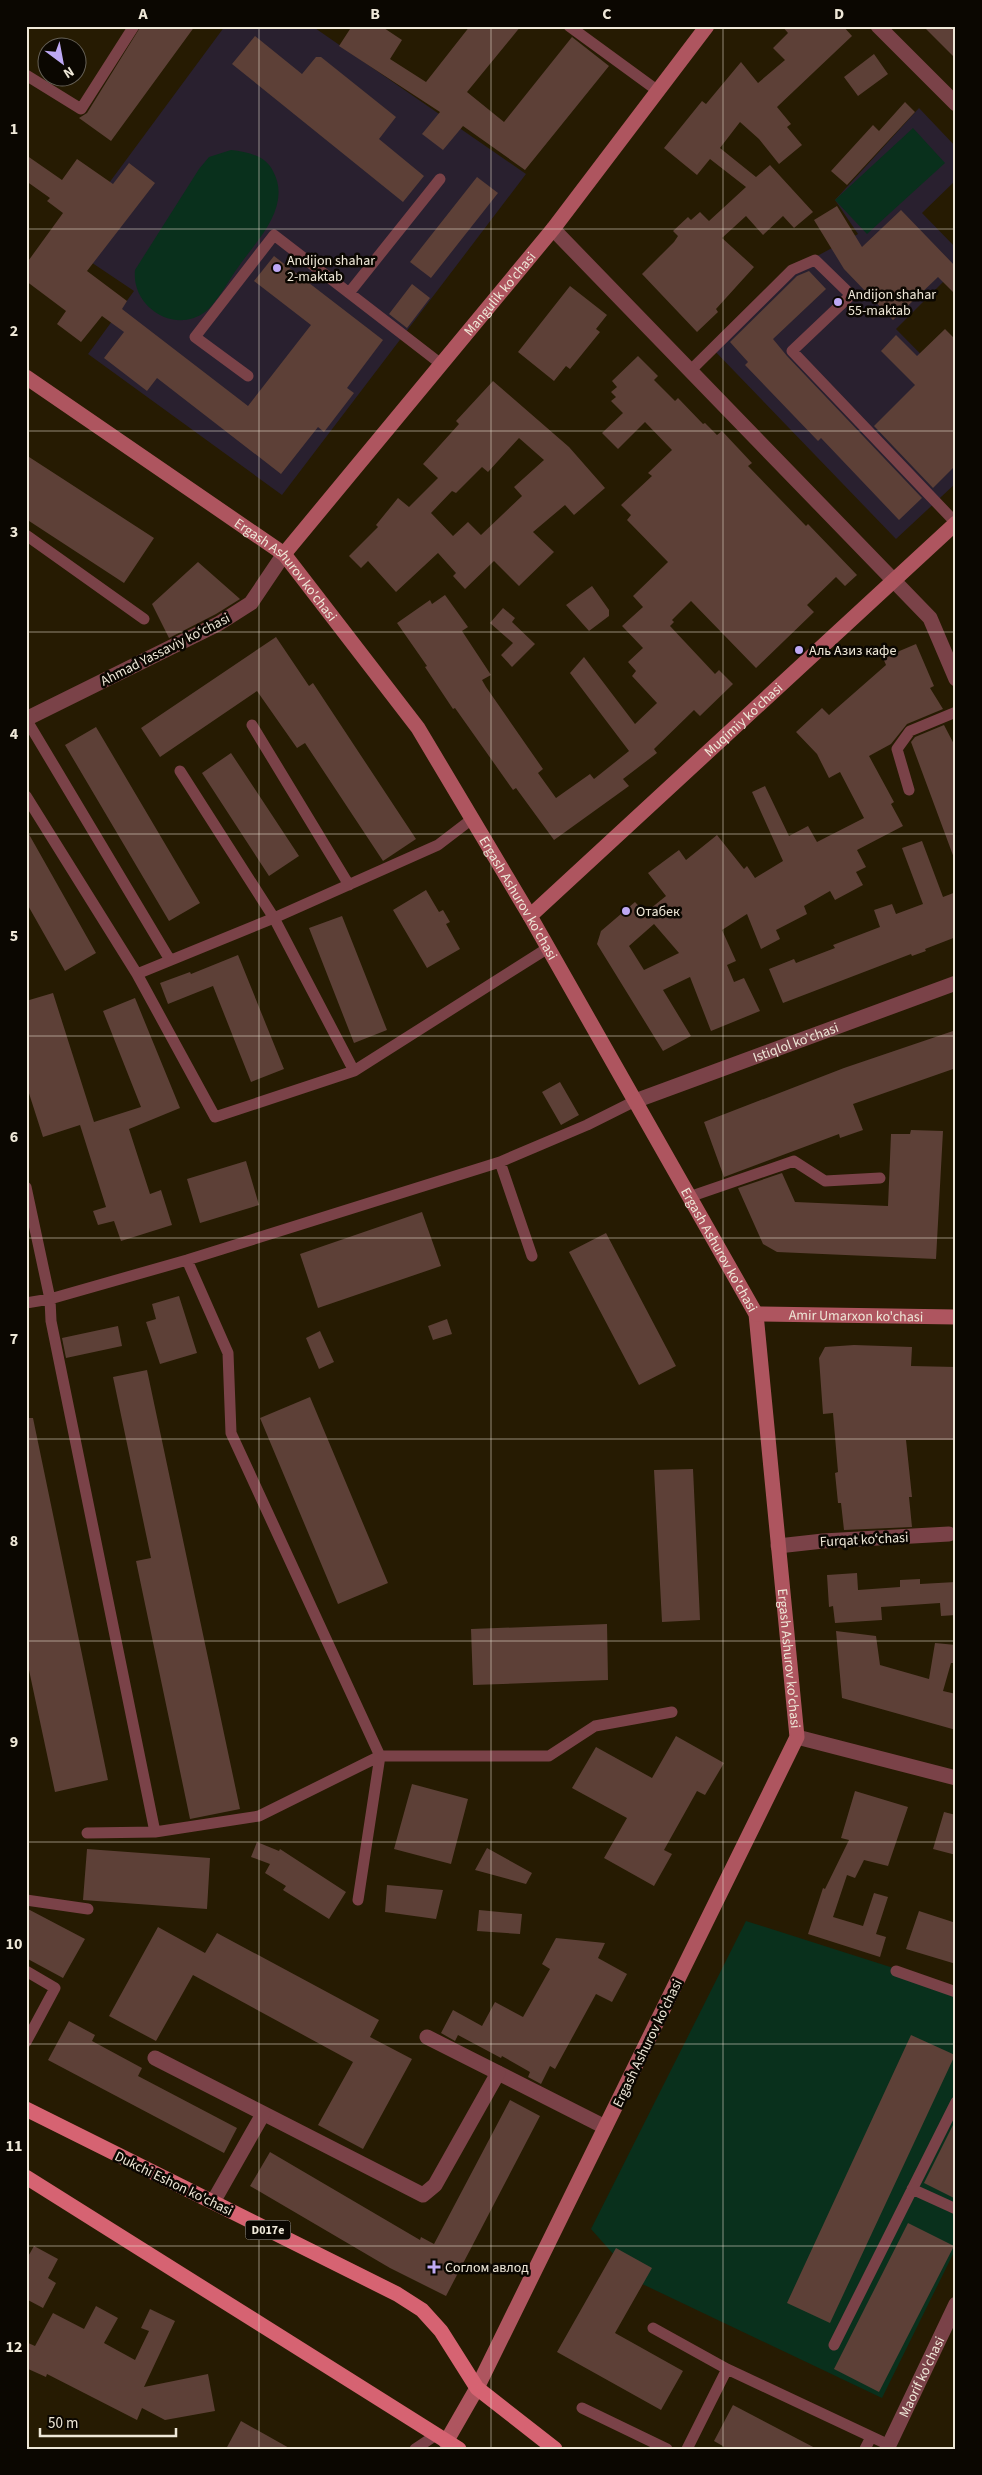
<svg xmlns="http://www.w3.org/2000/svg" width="982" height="2475" font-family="'Source Sans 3',sans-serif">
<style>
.education{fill:#29202f}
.green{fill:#09301c}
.building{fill:#5d4037;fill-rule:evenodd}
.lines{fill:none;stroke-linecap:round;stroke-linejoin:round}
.lane{stroke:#7a4248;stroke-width:11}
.street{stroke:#7a4248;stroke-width:15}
.secondary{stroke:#ae555f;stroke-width:15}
.primary{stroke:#d66372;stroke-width:15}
.grid{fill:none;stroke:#efe8d8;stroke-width:1;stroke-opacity:0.55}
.poi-dot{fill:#bea9f4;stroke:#0b0701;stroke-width:2}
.labels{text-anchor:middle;stroke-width:5;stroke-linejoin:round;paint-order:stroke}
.shield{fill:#0b0701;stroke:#aba498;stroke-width:1}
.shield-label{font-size:12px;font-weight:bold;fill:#efe8d8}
.poi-label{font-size:14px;fill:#efe8d8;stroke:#0b0701;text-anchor:start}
.street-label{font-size:14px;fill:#efe8d8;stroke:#0b0701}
.neatline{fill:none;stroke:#efe8d8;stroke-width:2}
.grid-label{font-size:16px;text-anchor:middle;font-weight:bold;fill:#efe8d8}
</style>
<rect width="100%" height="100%" fill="#261b02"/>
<path class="education" d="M 225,26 L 312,26 L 526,174 L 282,495 L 88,354 L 134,291 L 64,244 Z
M 919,108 L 956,147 L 956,180 L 922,213 L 956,248 L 956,269 L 896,329 L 956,390 L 956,483 L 896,539 L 709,345 L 780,276 L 858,234 L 835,200 Z"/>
<path class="green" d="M 913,128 L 945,163 L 867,234 L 835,200 Z
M 231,150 C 247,152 265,155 273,171 C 292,206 258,239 239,266 C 230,278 217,303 205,312 C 174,335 131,306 135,270 L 199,169 L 209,157 Z
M 746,1921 L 956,1988 L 956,2248 L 882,2398 L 638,2282 L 591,2229 Z"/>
<path class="building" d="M 141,26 L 195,26 L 111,141 L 79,118 L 87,113 Z
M 352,26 L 381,26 L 402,40 L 390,59 L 426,82 L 470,26 L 521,26 L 467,92 L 504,122 L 572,37 L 609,66 L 525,170 L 463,126 L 443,150 L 422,134 L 440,112 L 339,46 Z
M 782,26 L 843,26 L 852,36 L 777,107 L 791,124 L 787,127 L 802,145 L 779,164 L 759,139 L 740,122 L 720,148 L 756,177 L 770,165 L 813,212 L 794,228 L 783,216 L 763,235 L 746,216 L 722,238 L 754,267 L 716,309 L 718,312 L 697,332 L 642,274 L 674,242 L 678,236 L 673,231 L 688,217 L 691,220 L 700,212 L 709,221 L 746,187 L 710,159 L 697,175 L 664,148 L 702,101 L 706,104 L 741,62 L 758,83 L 785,60 L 773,48 L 788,33 Z
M 923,26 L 956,26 L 956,59 Z
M 255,36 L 302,74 L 316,57 L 321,57 L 396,117 L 379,139 L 424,176 L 403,202 L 232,64 Z
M 874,54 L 888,74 L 858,96 L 844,77 Z
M 905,102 L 915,112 L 847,185 L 831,171 L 873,125 L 879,131 Z
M 26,155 L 62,180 L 77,159 L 113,184 L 129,163 L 155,183 L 87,271 L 127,301 L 122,309 L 248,406 L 311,325 L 254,281 L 274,256 L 383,340 L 347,388 L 354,393 L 324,432 L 318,427 L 281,474 L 157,378 L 147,391 L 104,358 L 124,332 L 102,316 L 81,342 L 57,324 L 66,311 L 26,281 L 26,264 L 63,213 L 47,201 L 50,198 L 26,181 Z
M 477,177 L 498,193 L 431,278 L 410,262 Z
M 837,206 L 862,247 L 901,210 L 956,267 L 956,295 L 938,277 L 893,320 L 844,269 L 814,220 Z
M 809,271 L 826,289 L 773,339 L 787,356 L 922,498 L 899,520 L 821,438 L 818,441 L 745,365 L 748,362 L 730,342 L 797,276 Z
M 412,284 L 430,298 L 407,328 L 389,314 Z
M 570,286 L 607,315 L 596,329 L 600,332 L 570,369 L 566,366 L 554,381 L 518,352 Z
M 945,329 L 956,340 L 956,465 L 933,488 L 874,426 L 915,385 L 881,351 L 896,335 L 917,356 Z
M 638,356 L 658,376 L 654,380 L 675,401 L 678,398 L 703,424 L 705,423 L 717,435 L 722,431 L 752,463 L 748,466 L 806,526 L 808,524 L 857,575 L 845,586 L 836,577 L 807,605 L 814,612 L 756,668 L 691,601 L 672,620 L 674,622 L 670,626 L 715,674 L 719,670 L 733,684 L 700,716 L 694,710 L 654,749 L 657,753 L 623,779 L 629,786 L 554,840 L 516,788 L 513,790 L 455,708 L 453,709 L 425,667 L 427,666 L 397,623 L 430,600 L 432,604 L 445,595 L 468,627 L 462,631 L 491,675 L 482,680 L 486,687 L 543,769 L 538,773 L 556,798 L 590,774 L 594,779 L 629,751 L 570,673 L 584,657 L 635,724 L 657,703 L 632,676 L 636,671 L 628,662 L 643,648 L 622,626 L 643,607 L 633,596 L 668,562 L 627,520 L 631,515 L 621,505 L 652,476 L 648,473 L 672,450 L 645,422 L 618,449 L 602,433 L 623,413 L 611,401 L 616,397 L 611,392 L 617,387 L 612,381 Z
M 493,381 L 569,447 L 605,488 L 574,515 L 565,505 L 533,532 L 554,552 L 519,586 L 494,561 L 465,589 L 453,576 L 456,573 L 438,553 L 396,592 L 368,561 L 361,568 L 349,556 L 378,527 L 376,525 L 398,498 L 409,507 L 438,478 L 423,464 L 459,424 L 456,421 ZM 519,438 L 544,460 L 514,487 L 522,496 L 481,535 L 468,522 L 453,536 L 431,513 L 452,491 L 456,493 L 482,467 L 488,472 Z
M 26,455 L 154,538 L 124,583 L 26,519 Z
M 198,562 L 240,599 L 216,614 L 169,638 L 152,604 Z
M 592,586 L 609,610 L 609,616 L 589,631 L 566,605 Z
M 503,608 L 515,618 L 512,622 L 535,644 L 512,667 L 501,655 L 513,643 L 490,623 Z
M 276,637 L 309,686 L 313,683 L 416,839 L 383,861 L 305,743 L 297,748 L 257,691 L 160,757 L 141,728 Z
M 916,644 L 934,686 L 930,688 L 943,709 L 907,724 L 891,744 L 869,756 L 894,802 L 891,804 L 903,826 L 857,850 L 866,867 L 856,872 L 863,885 L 835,900 L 830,891 L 804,906 L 807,914 L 776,930 L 780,939 L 761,949 L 747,914 L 722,930 L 736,961 L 727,965 L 734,982 L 744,978 L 760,1011 L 711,1031 L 690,977 L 663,990 L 691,1036 L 663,1051 L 597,944 L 601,931 L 635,902 L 645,913 L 666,896 L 648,873 L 679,850 L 686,860 L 717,835 L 744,869 L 747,866 L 755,878 L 783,861 L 752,792 L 765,786 L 789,836 L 808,826 L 817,842 L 864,818 L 840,772 L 829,778 L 817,754 L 796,732 L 822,708 L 829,715 L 886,665 L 883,658 ZM 654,924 L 679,953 L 644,970 L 629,946 Z
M 944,725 L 956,748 L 954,858 L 911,742 L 915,737 Z
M 96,727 L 200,903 L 169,921 L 65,745 Z
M 231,753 L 299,856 L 269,876 L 202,773 Z
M 26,829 L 96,953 L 65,971 L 26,902 Z
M 922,841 L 943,897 L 956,892 L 956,937 L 925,949 L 926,951 L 912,956 L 911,954 L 783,1003 L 769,969 L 794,959 L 796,963 L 835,948 L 833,945 L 880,927 L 874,910 L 892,904 L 896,914 L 923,904 L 902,848 Z
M 426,890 L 439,912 L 443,910 L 450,922 L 446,924 L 460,949 L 427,968 L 393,910 Z
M 342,916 L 387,1030 L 354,1043 L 309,928 Z
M 238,955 L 284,1069 L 251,1082 L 213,986 L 168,1004 L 160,983 L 190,972 L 191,974 Z
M 53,993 L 94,1122 L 141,1107 L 103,1011 L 135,998 L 180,1108 L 129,1129 L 150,1194 L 161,1190 L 172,1225 L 121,1241 L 114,1221 L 98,1225 L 93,1211 L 106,1207 L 80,1125 L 43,1137 L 26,1084 L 26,1001 Z
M 956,1030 L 956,1068 L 853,1104 L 863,1130 L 840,1138 L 839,1134 L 724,1177 L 704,1122 L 844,1068 Z
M 560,1082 L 579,1115 L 561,1125 L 542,1092 Z
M 911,1130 L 943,1131 L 936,1259 L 777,1252 L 763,1244 L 738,1188 L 782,1173 L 795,1202 L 888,1206 L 891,1134 L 910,1134 Z
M 246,1161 L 259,1205 L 200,1223 L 187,1179 Z
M 422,1212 L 441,1266 L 318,1308 L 300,1254 Z
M 606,1233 L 676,1366 L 639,1385 L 569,1252 Z
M 179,1296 L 197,1353 L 160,1364 L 146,1322 L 156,1319 L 152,1304 Z
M 447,1319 L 452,1334 L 433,1340 L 428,1326 Z
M 118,1326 L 122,1346 L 66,1358 L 62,1338 Z
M 320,1331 L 334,1362 L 319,1369 L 306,1338 Z
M 854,1345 L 912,1347 L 911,1366 L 956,1367 L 956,1440 L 906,1440 L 912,1497 L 909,1497 L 912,1527 L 844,1530 L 841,1503 L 838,1503 L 835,1473 L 838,1472 L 833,1413 L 823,1414 L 819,1358 L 825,1347 Z
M 147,1370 L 240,1809 L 190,1819 L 136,1561 L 151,1558 L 113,1377 Z
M 310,1397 L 388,1583 L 338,1604 L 260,1418 Z
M 26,1418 L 33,1418 L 108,1780 L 55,1792 L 26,1656 Z
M 693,1469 L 700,1620 L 662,1622 L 654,1470 Z
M 857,1573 L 858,1590 L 900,1587 L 900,1580 L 920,1579 L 920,1584 L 956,1582 L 956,1615 L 941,1616 L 940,1603 L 881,1607 L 882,1620 L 835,1623 L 833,1606 L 829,1607 L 827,1575 Z
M 607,1624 L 608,1680 L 473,1685 L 471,1629 Z
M 836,1631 L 876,1636 L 880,1665 L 929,1679 L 935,1643 L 956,1645 L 956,1663 L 951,1663 L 943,1691 L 956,1694 L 956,1730 L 842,1698 Z
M 676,1736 L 724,1763 L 705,1795 L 697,1791 L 664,1850 L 672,1854 L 654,1886 L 604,1858 L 627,1818 L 572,1788 L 596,1747 L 652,1778 Z
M 412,1784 L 468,1799 L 451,1864 L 394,1849 Z
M 855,1791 L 908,1807 L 888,1866 L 864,1860 L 855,1878 L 847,1875 L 833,1917 L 863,1926 L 874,1893 L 888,1897 L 876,1934 L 886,1937 L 880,1957 L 808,1934 L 823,1888 L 825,1889 L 849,1840 L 841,1838 Z
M 944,1812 L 956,1815 L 956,1855 L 933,1849 Z
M 257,1842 L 279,1851 L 280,1849 L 346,1892 L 329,1919 L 283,1890 L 286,1886 L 265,1873 L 270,1864 L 251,1857 Z
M 487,1848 L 532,1873 L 526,1884 L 475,1870 Z
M 87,1849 L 210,1858 L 207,1909 L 83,1900 Z
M 387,1885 L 443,1890 L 436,1919 L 385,1912 Z
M 26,1908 L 85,1939 L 63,1978 L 26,1958 Z
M 479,1910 L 522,1914 L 520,1934 L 477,1931 Z
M 919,1911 L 956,1923 L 956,1964 L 906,1949 Z
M 158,1927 L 205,1953 L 217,1933 L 379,2020 L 370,2037 L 412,2059 L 363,2149 L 318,2125 L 353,2062 L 193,1975 L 156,2041 L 109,2016 Z
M 556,1938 L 605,1943 L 598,1958 L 627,1974 L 612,2002 L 596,1994 L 555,2069 L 550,2066 L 541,2084 L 528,2077 L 530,2072 L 502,2056 L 501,2058 L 458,2035 L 455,2041 L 441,2033 L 453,2010 L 482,2026 L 495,2002 L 523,2017 L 550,1969 L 542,1964 Z
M 69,2021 L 95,2035 L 92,2041 L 142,2068 L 138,2076 L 237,2128 L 224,2153 L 48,2060 Z
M 911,2035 L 955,2055 L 830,2323 L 787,2303 Z
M 510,2100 L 540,2116 L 446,2296 L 390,2268 L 250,2186 L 270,2152 L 420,2240 L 421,2237 L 434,2244 Z
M 956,2119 L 956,2199 L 924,2183 Z
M 908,2223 L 954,2246 L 879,2392 L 834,2369 Z
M 34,2246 L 58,2259 L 48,2278 L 56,2283 L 43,2308 L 26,2299 L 26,2260 Z
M 616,2248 L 652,2268 L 615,2333 L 683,2371 L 661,2410 L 557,2352 Z
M 96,2306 L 118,2318 L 104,2343 L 135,2360 L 149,2331 L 141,2328 L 150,2309 L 175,2321 L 144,2387 L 208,2374 L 215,2411 L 165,2420 L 142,2408 L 137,2420 L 47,2374 L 46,2377 L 26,2368 L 26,2342 L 35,2346 L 53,2313 L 84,2329 Z
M 733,2405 L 817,2449 L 728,2449 L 714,2441 Z
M 241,2421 L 291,2449 L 226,2449 Z"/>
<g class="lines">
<path class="lane" d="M 569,26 L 658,91
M 26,75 L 81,109 L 134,26
M 349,293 L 440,179
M 691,370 L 792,270 L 815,260 L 851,295 L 792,351 L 956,523
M 248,376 L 195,337 L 274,235 L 441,364
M 26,535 L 144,619
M 26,719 L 170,960
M 252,725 L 349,885
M 180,771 L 274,918 L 354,1071
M 909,790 L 897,749 L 910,731 L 956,712
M 26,796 L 137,974 L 215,1117 L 354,1071 L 548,948
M 137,974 L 274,918 L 438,845 L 472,819
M 500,1162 L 532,1256
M 26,1187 L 50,1299 L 51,1321 L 155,1832 L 87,1833
M 689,1197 L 794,1161 L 825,1181 L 880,1178
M 187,1260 L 228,1353 L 231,1433 L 380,1756 L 549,1756 L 595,1726 L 672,1712
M 26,1303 L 50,1299 L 187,1260 L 500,1162 L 587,1125 L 635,1101
M 155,1832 L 259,1816 L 380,1756
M 26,1900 L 88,1909
M 358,1900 L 380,1756
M 26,1971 L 55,1988 L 26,2042
M 896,1971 L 956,1992
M 912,2189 L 956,2209
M 653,2328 L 727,2369 L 889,2445
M 834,2345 L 956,2102
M 582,2408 L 667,2449
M 415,2449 L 436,2435
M 687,2449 L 727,2369
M 865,2449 L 871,2437"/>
<g class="street">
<path d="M 878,26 L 956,104"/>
<path d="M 553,229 L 930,618 L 956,679"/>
<path d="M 26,719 L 218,624 L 251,603 L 284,554"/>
<path id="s1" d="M 635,1101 L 956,983"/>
<path d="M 778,1546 L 823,1541 L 949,1534"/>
<path d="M 797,1737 L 956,1778"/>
<path d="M 427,2037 L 605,2127"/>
<path d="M 155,2058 L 423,2195 L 435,2185 L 498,2073"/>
<path d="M 213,2202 L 263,2114"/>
<path id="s2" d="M 887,2449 L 956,2304"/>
</g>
<g class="secondary">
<path id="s3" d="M 26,377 L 284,554 L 418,728 L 530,916 L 756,1314 L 797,1737 L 477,2388 L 446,2442"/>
<path id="s4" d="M 284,554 L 553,229 L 707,26"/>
<path id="s5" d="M 530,916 L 956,523"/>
<path id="s6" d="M 756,1314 L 956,1317"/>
</g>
<path class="primary" d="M 26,2109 L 397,2294 L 422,2310 L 441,2331 L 477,2388 L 555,2449
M 26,2177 L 459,2449"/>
</g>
<path class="grid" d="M 259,26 L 259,2449M 491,26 L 491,2449M 723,26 L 723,2449M 26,229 L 956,229M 26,431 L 956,431M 26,632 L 956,632M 26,834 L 956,834M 26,1036 L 956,1036M 26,1238 L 956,1238M 26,1439 L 956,1439M 26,1641 L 956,1641M 26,1842 L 956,1842M 26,2044 L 956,2044M 26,2246 L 956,2246"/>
<g class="poi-dot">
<circle cx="277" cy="268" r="5"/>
<circle cx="838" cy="302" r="5"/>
<circle cx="799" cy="650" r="5"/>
<circle cx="626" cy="911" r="5"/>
<path d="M431.5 2259.5h5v5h5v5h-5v5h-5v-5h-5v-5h5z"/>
</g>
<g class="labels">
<rect class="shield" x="245.5" y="2220.5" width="45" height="19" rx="4"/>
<g class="shield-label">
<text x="268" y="2234">D017e</text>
</g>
<g class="poi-label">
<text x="287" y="265">Andijon shahar<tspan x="287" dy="16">2-maktab</tspan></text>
<text x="848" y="299">Andijon shahar<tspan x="848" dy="16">55-maktab</tspan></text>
<text x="809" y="655">Аль Азиз кафе</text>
<text x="636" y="916">Отабек</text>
<text x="445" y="2272">Соглом авлод</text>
</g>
<g class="street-label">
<text dy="5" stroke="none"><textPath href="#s4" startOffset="338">Mangulik ko'chasi</textPath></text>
<text dy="5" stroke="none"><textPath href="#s3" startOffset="325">Ergash Ashurov ko'chasi</textPath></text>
<text transform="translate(165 649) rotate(-27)" y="5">Ahmad Yassaviy koʻchasi</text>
<text dy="5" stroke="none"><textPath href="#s5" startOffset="290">Muqimiy ko'chasi</textPath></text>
<text dy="5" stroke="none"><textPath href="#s3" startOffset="730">Ergash Ashurov ko'chasi</textPath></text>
<text dy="5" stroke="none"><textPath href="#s1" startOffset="171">Istiqlol ko'chasi</textPath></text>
<text dy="5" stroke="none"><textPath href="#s3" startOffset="1135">Ergash Ashurov ko'chasi</textPath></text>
<text dy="5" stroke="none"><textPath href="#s6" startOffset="100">Amir Umarxon ko'chasi</textPath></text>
<text transform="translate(864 1539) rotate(-3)" y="5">Furqat koʻchasi</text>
<text dy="5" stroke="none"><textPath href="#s3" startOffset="1555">Ergash Ashurov ko'chasi</textPath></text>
<text transform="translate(647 2043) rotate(-64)" y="5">Ergash Ashurov ko'chasi</text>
<text transform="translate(174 2183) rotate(26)" y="5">Dukchi Eshon ko'chasi</text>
<text dy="5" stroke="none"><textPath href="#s2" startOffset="80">Maorif ko'chasi</textPath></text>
</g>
</g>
<rect width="982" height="2475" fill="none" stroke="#0b0701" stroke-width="55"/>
<g transform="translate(62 62) rotate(148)"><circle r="24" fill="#0b0701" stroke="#666157"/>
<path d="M0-4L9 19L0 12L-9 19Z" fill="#bea9f4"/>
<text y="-8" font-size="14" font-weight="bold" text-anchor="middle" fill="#efe8d8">N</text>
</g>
<path d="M40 2428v8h136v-8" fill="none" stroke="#efe8d8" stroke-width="2.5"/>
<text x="48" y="2428" font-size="15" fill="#efe8d8" stroke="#0b0701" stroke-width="4" paint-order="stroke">50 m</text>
<rect x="28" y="28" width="926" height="2420" class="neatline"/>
<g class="grid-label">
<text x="143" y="19">A</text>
<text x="375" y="19">B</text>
<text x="607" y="19">C</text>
<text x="839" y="19">D</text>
<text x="14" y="134">1</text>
<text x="14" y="336">2</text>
<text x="14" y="537">3</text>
<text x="14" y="739">4</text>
<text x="14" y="941">5</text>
<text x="14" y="1142">6</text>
<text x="14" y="1344">7</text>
<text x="14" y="1546">8</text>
<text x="14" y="1747">9</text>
<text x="14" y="1949">10</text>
<text x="14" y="2151">11</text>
<text x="14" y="2352">12</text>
</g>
</svg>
